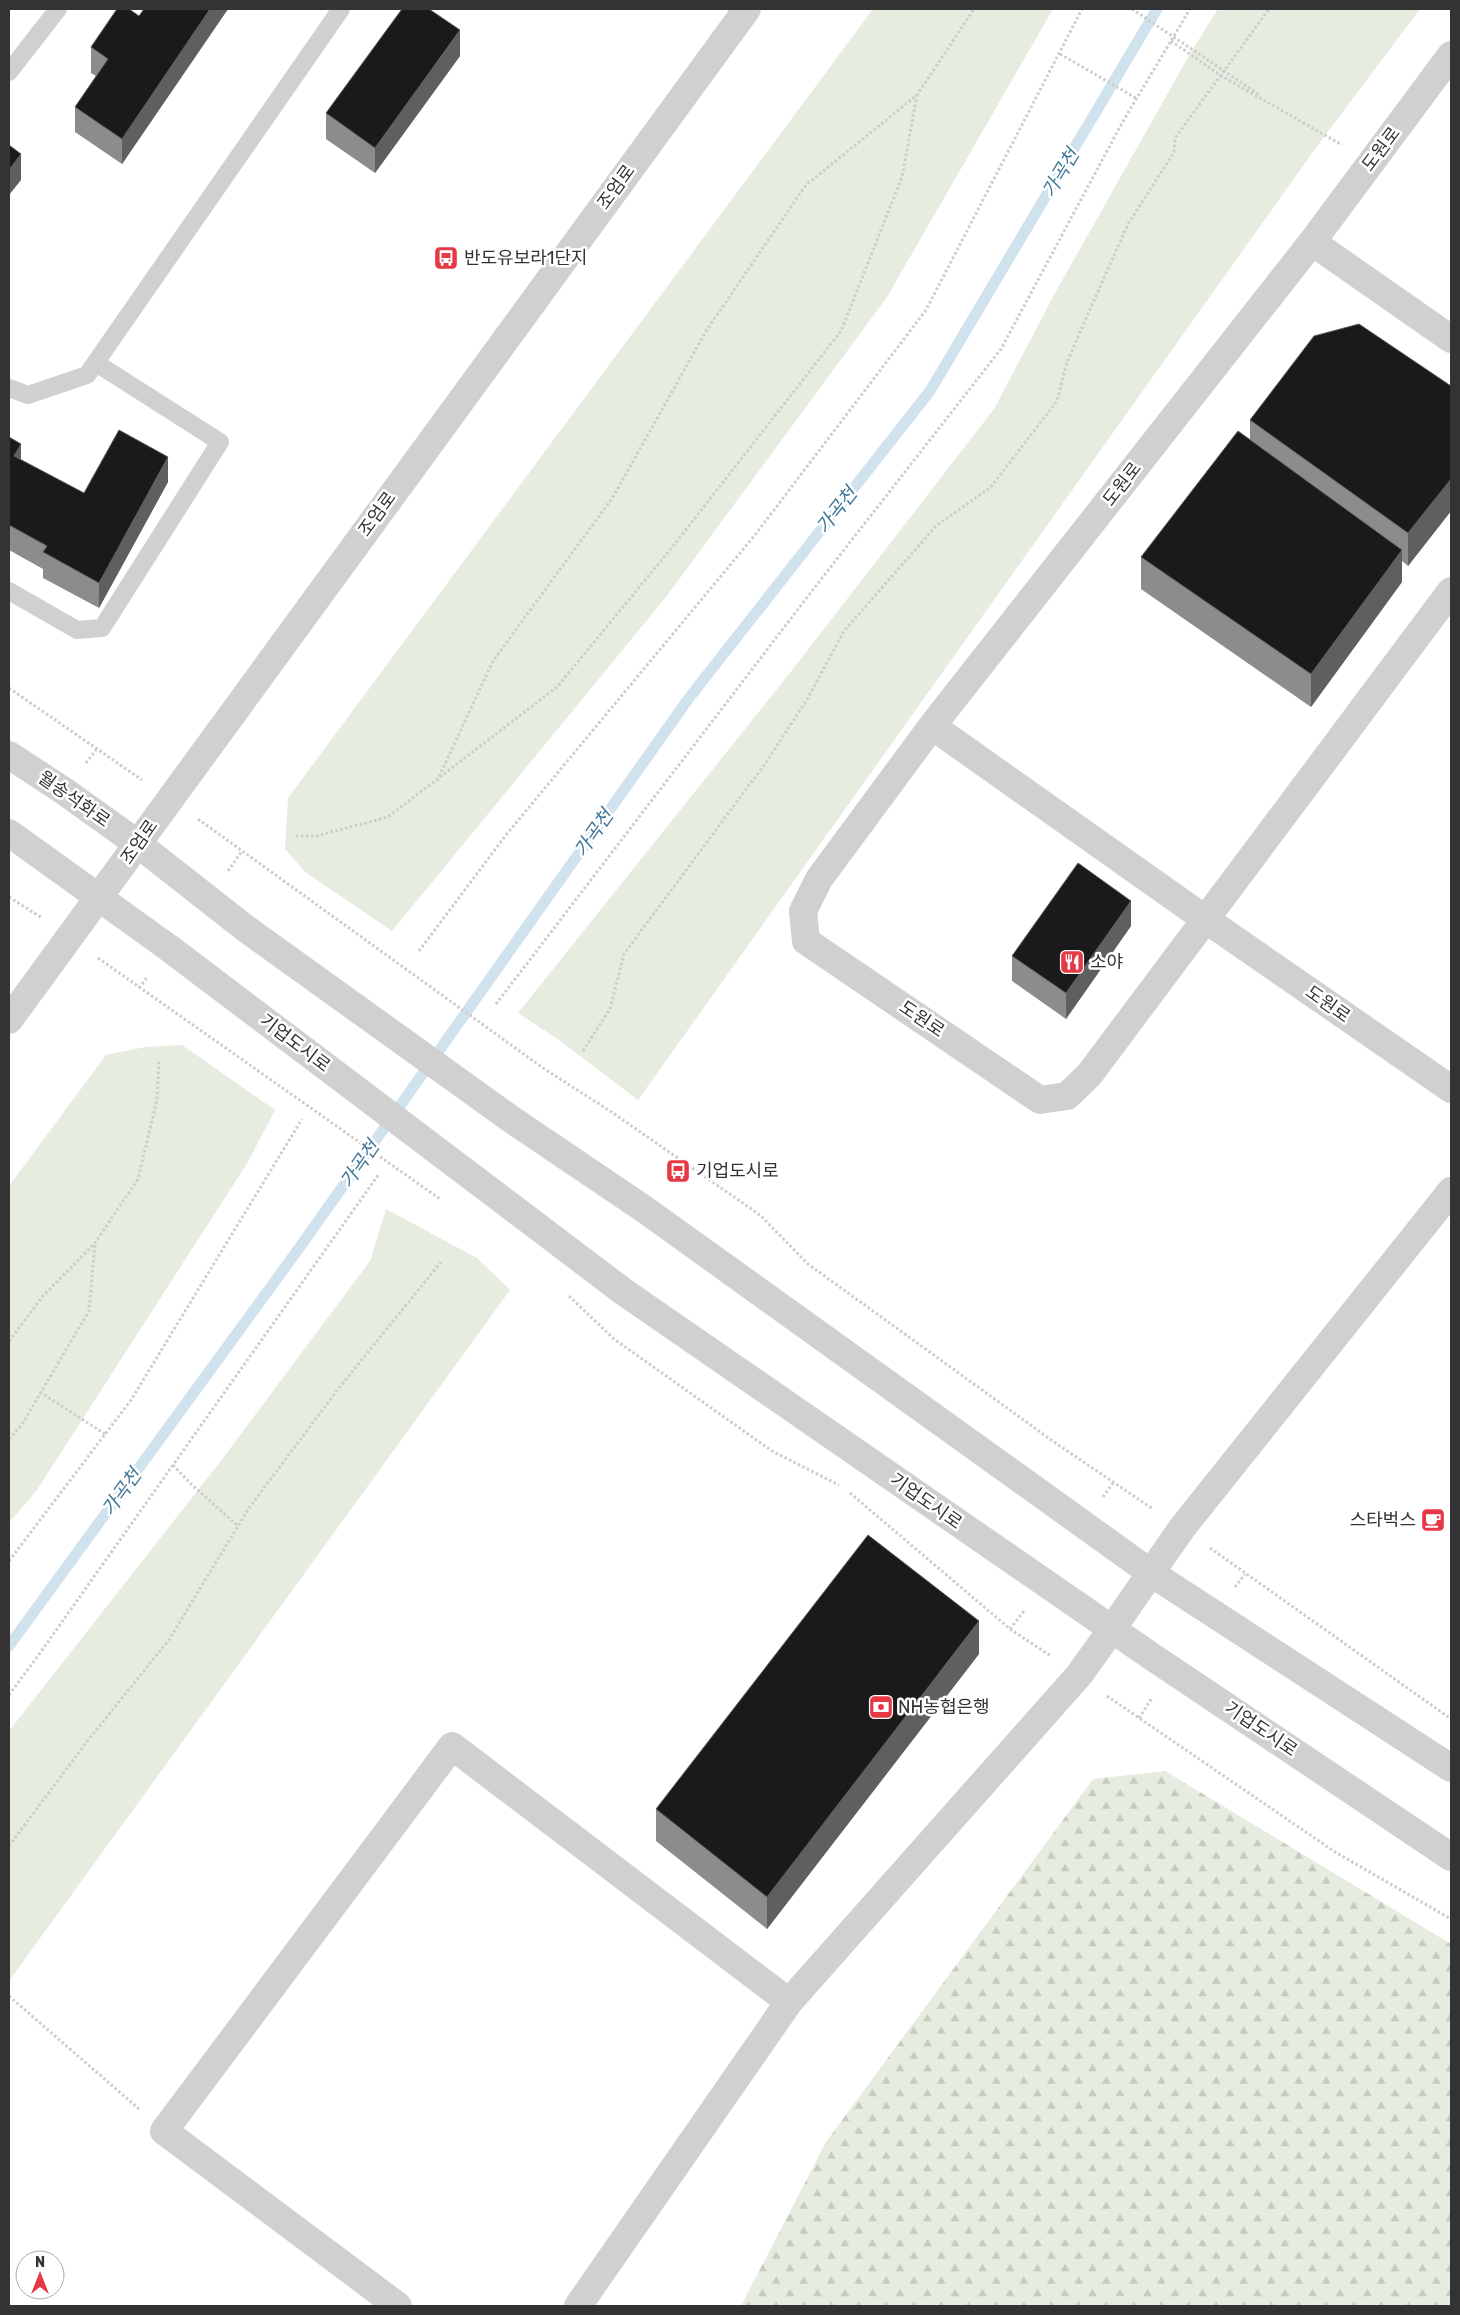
<svg xmlns="http://www.w3.org/2000/svg" width="1460" height="2315" font-family="Rubik,'Noto Sans KR',sans-serif">
<style>
.green{fill:#e6ecdf}
.forest{fill:url(#forest-firs)}
.lines{fill:none;stroke-linecap:round;stroke-linejoin:round}
.stream{stroke:#cfe2ee;stroke-width:11}
.path{stroke:#cdcdcd;stroke-width:3;stroke-dasharray:2.5 2.5;stroke-linecap:butt}
.service{stroke:#d0d0d0;stroke-width:18}
.minor{stroke:#d0d0d0;stroke-width:28}
.tertiary{stroke:#d0d0d0;stroke-width:28}
.wall{fill:#8c8c8c}
.shaded-wall{fill:#5f5f5f}
.building{fill:#1a1a1a;stroke:#5f5f5f}
.labels{text-anchor:middle;stroke-width:5;stroke-linejoin:round;paint-order:stroke}
.street-label{font-size:18px;fill:#333;stroke:#fff}
.poi-label{font-size:18px;fill:#333;stroke:#fff;text-anchor:start}
.water-label{font-size:19px;font-style:italic;fill:#3f7597;stroke:#fff}
</style>
<defs>
<pattern id="forest-firs" width="22" height="20" patternUnits="userSpaceOnUse" patternTransform="scale(1.25)"><rect width="22" height="20" fill="#e6ecdf"/><path d="M5 1l3.5 6h-7zM16 11l3.5 6h-7z" fill="#c6cbc0"/></pattern>
</defs>
<rect width="100%" height="100%" fill="#fff"/>
<path class="green" d="M 873,9 L 1053,9 L 887,297 L 666,597 L 392,931 L 305,872 L 285,849 L 288,798 Z
M 1218,9 L 1420,9 L 1315,149 L 638,1100 L 559,1040 L 518,1013 L 793,669 L 994,409 L 1054,295 L 1191,52 Z
M 182,1045 L 275,1110 L 248,1162 L 37,1490 L 9,1523 L 9,1186 L 106,1055 L 145,1047 Z
M 386,1209 L 477,1258 L 510,1290 L 9,1981 L 9,1731 L 220,1462 L 370,1261 Z"/>
<path class="forest" d="M 1165,1771 L 1451,1944 L 1451,2306 L 741,2306 L 826,2142 L 1093,1779 Z"/>
<g class="lines">
<path class="stream" d="M 9,1646 L 297,1251 L 689,698 L 930,391 L 1157,9"/>
<path class="path" d="M 1132,9 L 1260,95
M 1171,41 L 1220,75 L 1342,145
M 1060,54 L 1136,98
M 9,688 L 142,780
M 86,763 L 96,750
M 437,781 L 493,661 L 613,497 L 706,331 L 806,185 L 917,95 L 974,9
M 198,819 L 543,1068 L 610,1111 L 760,1215 L 808,1264 L 1054,1442 L 1153,1509
M 296,836 L 316,836 L 388,817 L 557,687 L 674,545 L 841,331 L 902,177 L 917,95
M 228,871 L 242,851
M 9,897 L 42,918
M 419,951 L 506,835 L 755,535 L 926,310 L 1082,9
M 98,958 L 440,1199
M 139,988 L 148,976
M 496,1004 L 815,587 L 1001,349 L 1122,123 L 1190,9
M 583,1051 L 610,1009 L 624,954 L 767,761 L 808,698 L 844,631 L 937,525 L 990,488 L 1057,401 L 1067,362 L 1103,280 L 1128,224 L 1174,152 L 1175,138 L 1269,9
M 569,1296 L 614,1339 L 772,1451 L 839,1485
M 9,1341 L 43,1296 L 95,1243 L 138,1179 L 157,1100 L 159,1062
M 40,1392 L 105,1434
M 9,1439 L 21,1426 L 89,1311 L 95,1243
M 173,1465 L 191,1484 L 238,1526
M 850,1493 L 1010,1629 L 1051,1656
M 1103,1497 L 1113,1483
M 1210,1548 L 1451,1719
M 9,1561 L 131,1400 L 302,1119
M 1235,1587 L 1245,1574
M 1010,1629 L 1024,1611
M 9,1695 L 40,1653 L 379,1174
M 1107,1696 L 1335,1852 L 1451,1919
M 1139,1718 L 1152,1698
M 9,1846 L 89,1739 L 168,1641 L 249,1508 L 339,1388 L 441,1262
M 9,1996 L 139,2109"/>
<path class="service" d="M 9,72 L 58,9
M 9,388 L 28,395 L 87,375 L 341,9
M 9,591 L 77,630 L 102,628 L 220,442 L 96,363"/>
<path class="minor" d="M 1451,55 L 1312,242 L 932,726 L 819,879 L 803,911 L 806,941 L 1040,1100 L 1067,1096 L 1089,1075 L 1451,591
M 1312,242 L 1451,339
M 932,726 L 1205,919 L 1451,1089
M 398,2306 L 164,2131 L 452,1746 L 789,2002
M 578,2306 L 789,2002 L 1079,1675 L 1112,1629"/>
<path class="tertiary" d="M 9,755 L 64,791 L 138,844 L 245,928 L 508,1117 L 644,1209 L 1151,1573 L 1451,1768
M 9,833 L 169,948 L 624,1292 L 1151,1656 L 1451,1857
M 9,1020 L 747,9
M 1112,1629 L 1182,1528 L 1451,1191"/>
</g>
<path class="wall" d="M 144,9 L 228,9 L 122,164 L 75,132 L 75,107 L 96,76 L 91,73 L 91,47 L 139,16 Z
M 460,56 L 375,173 L 326,139 L 326,113 Z
M 1451,386 L 1451,511 L 1408,566 L 1402,561 L 1402,582 L 1311,707 L 1141,589 L 1141,557 L 1250,439 L 1250,420 Z
M 9,437 L 21,460 L 84,493 L 168,482 L 99,608 L 43,578 L 43,569 L 9,550 Z
M 1131,926 L 1066,1019 L 1012,981 L 1012,956 Z
M 979,1654 L 767,1929 L 656,1841 L 656,1809 Z"/>
<path class="shaded-wall" d="M 210,9 L 228,9 L 122,164 L 122,139 Z
M 460,30 L 460,56 L 375,173 L 375,148 Z
M 21,154 L 21,180 L 9,195 L 9,170 Z
M 21,444 L 21,469 L 14,456 Z
M 168,457 L 168,482 L 99,608 L 99,583 Z
M 1451,479 L 1451,511 L 1408,566 L 1408,533 Z
M 1402,550 L 1402,582 L 1311,707 L 1311,674 Z
M 1131,901 L 1131,926 L 1066,1019 L 1066,993 Z
M 979,1621 L 979,1654 L 767,1929 L 767,1897 Z"/>
<path class="building" d="M 117,9 L 129,9 L 139,16 L 144,9 L 210,9 L 122,139 L 75,107 L 108,59 L 91,47 Z
M 402,9 L 429,9 L 460,30 L 375,148 L 326,113 Z
M 9,145 L 21,154 L 9,170 Z
M 1359,324 L 1451,386 L 1451,479 L 1408,533 L 1250,420 L 1314,336 Z
M 119,430 L 168,457 L 99,583 L 43,552 L 47,546 L 9,525 L 9,437 L 21,444 L 14,456 L 84,493 Z
M 1238,431 L 1402,550 L 1311,674 L 1141,557 Z
M 1078,863 L 1131,901 L 1066,993 L 1012,956 Z
M 868,1535 L 979,1621 L 767,1897 L 656,1809 Z"/>
<defs>
<symbol id="bus-square" viewBox="-11 -11 22 22"><rect x="-9" y="-9" width="18" height="18" rx="4" fill="#e63946" stroke="#fff"/><path d="M-5-6H5V4H4V6H2V4H-2V6H-4V4H-5ZM-3.5-4V0h7V-4ZM-3.5 1.2v1.5H-2V1.2ZM2 1.2v1.5H3.5V1.2Z" fill="#fff"/></symbol>
<symbol id="restaurant-square" viewBox="-11 -11 22 22"><rect x="-9" y="-9" width="18" height="18" rx="4" fill="#e63946" stroke="#fff"/><path d="M-5-6h1v4h1v-4h1v4h1v-4h1v5L-1.5 .5V6h-2V.5L-5-1ZM5-6V6H3V1.5H1.5Q1.5-4 5-6Z" fill="#fff"/></symbol>
<symbol id="cafe-square" viewBox="-11 -11 22 22"><rect x="-9" y="-9" width="18" height="18" rx="4" fill="#e63946" stroke="#fff"/><path d="M-5.5-4.5H6V0H3Q3 3.5 0 3.5H-2.5Q-5.5 3.5-5.5 0ZM3-3.2v2h1.7v-2ZM-6 4.5H4V6H-6Z" fill="#fff"/></symbol>
<symbol id="bank-square" viewBox="-11 -11 22 22"><rect x="-9" y="-9" width="18" height="18" rx="4" fill="#e63946" stroke="#fff"/><path d="M-6-4H6V4H-6ZM0-2.3a2.3 2.3 0 1 0 0 4.6a2.3 2.3 0 1 0 0-4.6Z" fill="#fff"/></symbol>
</defs>
<g fill-rule="evenodd">
<use href="#bus-square" x="432" y="244" width="28" height="28"/>
<use href="#restaurant-square" x="1058" y="948" width="28" height="28"/>
<use href="#bus-square" x="664" y="1157" width="28" height="28"/>
<use href="#cafe-square" x="1419" y="1506" width="28" height="28"/>
<use href="#bank-square" x="867" y="1693" width="28" height="28"/>
</g>
<g class="labels">
<g class="street-label">
<text transform="translate(1381 149) rotate(-53)" y="6">도원로</text>
<text transform="translate(616 187) rotate(-54)" y="6">조엄로</text>
<text transform="translate(1122 484) rotate(-52)" y="6">도원로</text>
<text transform="translate(377 514) rotate(-54)" y="6">조엄로</text>
<text transform="translate(74 799) rotate(35)" y="6">월송석화로</text>
<text transform="translate(139 842) rotate(-55)" y="6">조엄로</text>
<text transform="translate(1328 1004) rotate(35)" y="6">도원로</text>
<text transform="translate(922 1019) rotate(34)" y="6">도원로</text>
<text transform="translate(295 1043) rotate(37)" y="6">기업도시로</text>
<text transform="translate(926 1501) rotate(35)" y="6">기업도시로</text>
<text transform="translate(1261 1729) rotate(34)" y="6">기업도시로</text>
</g>
<g class="poi-label">
<text x="464" y="264">반도유보라1단지</text>
<text x="1090" y="968">소야</text>
<text x="696" y="1177">기업도시로</text>
<text x="1416" y="1526" text-anchor="end">스타벅스</text>
<text x="898" y="1713">NH농협은행</text>
</g>
<g class="water-label">
<text transform="translate(1060 173) rotate(-59)" y="7">가곡천</text>
<text transform="translate(836 510) rotate(-52)" y="7">가곡천</text>
<text transform="translate(593 833) rotate(-55)" y="7">가곡천</text>
<text transform="translate(359 1164) rotate(-55)" y="7">가곡천</text>
<text transform="translate(121 1492) rotate(-54)" y="7">가곡천</text>
</g>
</g>
<rect width="1460" height="2315" fill="none" stroke="#333333" stroke-width="20"/>
<g transform="translate(40 2275)"><circle r="24" fill="#ffffff" stroke="#adadad"/>
<path d="M0-4L9 19L0 12L-9 19Z" fill="#e63946"/>
<text y="-8" font-size="14" font-weight="bold" text-anchor="middle" fill="#333333">N</text>
</g>
</svg>
